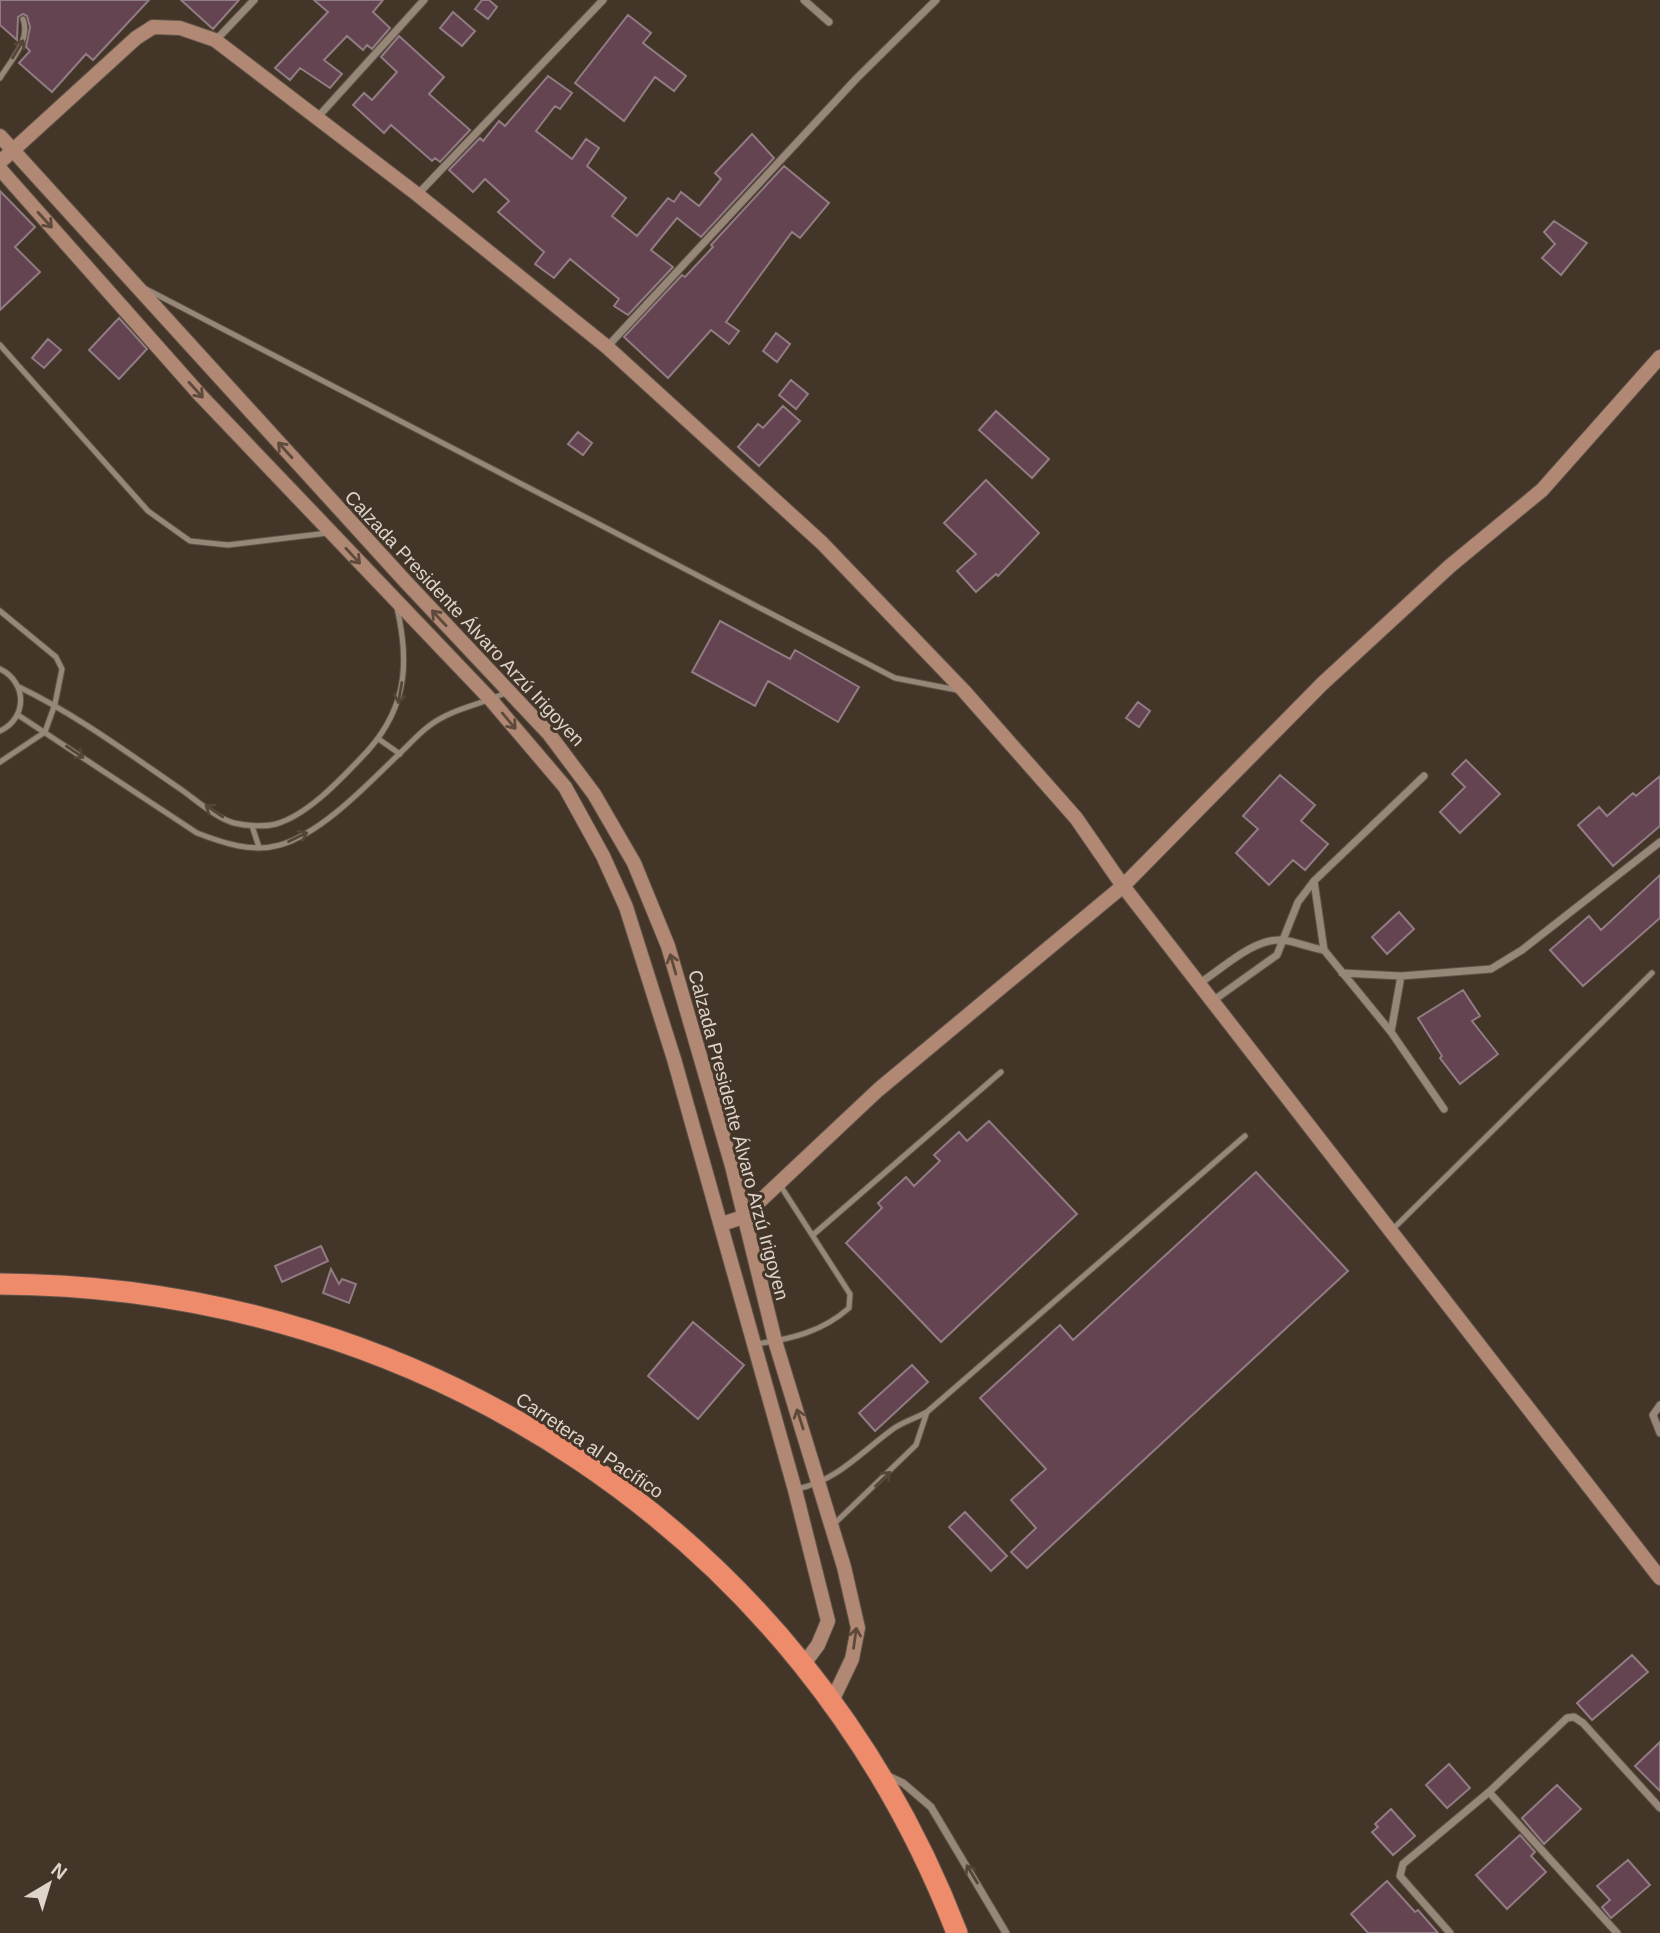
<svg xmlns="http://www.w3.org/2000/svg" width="1660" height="1933" font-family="Arial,sans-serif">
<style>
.building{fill:#644451;stroke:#927c84;stroke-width:2}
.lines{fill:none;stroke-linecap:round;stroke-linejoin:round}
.lane-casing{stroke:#5f5348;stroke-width:7}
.street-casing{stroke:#5f5348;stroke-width:9}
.secondary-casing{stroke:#5f5348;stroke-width:16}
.highway-casing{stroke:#5f5348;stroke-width:23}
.lane{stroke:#978778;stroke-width:5}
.street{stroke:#978778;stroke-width:7}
.secondary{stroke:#b18874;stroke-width:14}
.highway{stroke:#ed8b6a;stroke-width:21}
.oneway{stroke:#544538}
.oneway2{stroke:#5e4a3b}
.labels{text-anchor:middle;stroke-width:6;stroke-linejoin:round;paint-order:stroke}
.street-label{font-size:19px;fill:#ddd4cc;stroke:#433528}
</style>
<rect width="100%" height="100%" fill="#433528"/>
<path class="building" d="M 0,0 L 149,0 L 93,60 L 86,54 L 52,92 L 19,63 L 30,51 L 26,47 L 30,27 L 27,16 L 23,14 L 18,17 L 17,40 L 0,25 Z
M 181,0 L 239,0 L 213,29 Z
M 314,0 L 383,0 L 373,12 L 390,28 L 372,49 L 367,45 L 363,50 L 347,36 L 324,60 L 342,74 L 330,88 L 300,68 L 290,80 L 275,68 L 328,12 Z
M 482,0 L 489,0 L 497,7 L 488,19 L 475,9 Z
M 453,12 L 475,31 L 462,46 L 440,28 Z
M 628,15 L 651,33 L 643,43 L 686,76 L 674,91 L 655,77 L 624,121 L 575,83 Z
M 399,36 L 444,77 L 429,94 L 470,130 L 440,162 L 435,158 L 432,161 L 391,125 L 384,133 L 353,105 L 364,93 L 372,100 L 397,72 L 381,57 Z
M 548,76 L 572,93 L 560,109 L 555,106 L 536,131 L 572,159 L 586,139 L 599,148 L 587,166 L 626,198 L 612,216 L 637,236 L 668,198 L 674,202 L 681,192 L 699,206 L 721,179 L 715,173 L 752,134 L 774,158 L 701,237 L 677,218 L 651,250 L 673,267 L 628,315 L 614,306 L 619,299 L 570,259 L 554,278 L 535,264 L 544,252 L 498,212 L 509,201 L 485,179 L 473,192 L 449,170 L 480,138 L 483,141 L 499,121 L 505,126 Z
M 784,166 L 829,203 L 800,238 L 792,232 L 726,322 L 739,331 L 729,344 L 711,330 L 668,378 L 624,337 L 682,275 L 685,277 L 713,247 L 711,245 Z
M 0,191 L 35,227 L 15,247 L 40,272 L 0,310 Z
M 1554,221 L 1587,243 L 1561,275 L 1542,258 L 1555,244 L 1544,232 Z
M 119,318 L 147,349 L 119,379 L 89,350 Z
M 776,333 L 790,344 L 777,362 L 763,351 Z
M 48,339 L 61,350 L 44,368 L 32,358 Z
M 791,380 L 808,394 L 796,409 L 779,395 Z
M 783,406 L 800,421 L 759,466 L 738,447 L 758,424 L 763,428 Z
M 996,411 L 1049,459 L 1032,478 L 979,430 Z
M 578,432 L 592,443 L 583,455 L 568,444 Z
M 986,480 L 1039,533 L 998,576 L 996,574 L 976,592 L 957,571 L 976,554 L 944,523 Z
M 720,621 L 790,659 L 795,650 L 859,687 L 838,722 L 768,681 L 755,706 L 692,672 Z
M 1138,702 L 1150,711 L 1139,727 L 1126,718 Z
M 1466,760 L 1500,794 L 1460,833 L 1440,812 L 1465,787 L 1452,774 Z
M 1280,775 L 1315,805 L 1301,821 L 1328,844 L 1305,870 L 1293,860 L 1269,885 L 1236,853 L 1258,829 L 1243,816 Z
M 1660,776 L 1660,826 L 1613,866 L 1578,825 L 1599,807 L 1607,816 L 1633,793 L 1636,796 Z
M 1660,875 L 1660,918 L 1583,986 L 1550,950 L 1589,916 L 1601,930 Z
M 1399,912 L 1414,929 L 1387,954 L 1372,937 Z
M 1463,990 L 1480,1016 L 1472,1021 L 1498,1054 L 1460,1084 L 1440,1058 L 1442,1056 L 1418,1018 Z
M 989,1121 L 1077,1214 L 941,1342 L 846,1243 L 882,1208 L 878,1203 L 906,1177 L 914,1186 L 940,1161 L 934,1155 L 959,1132 L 967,1141 Z
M 1256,1172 L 1348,1271 L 1027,1568 L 1011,1552 L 1036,1528 L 1011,1500 L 1046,1469 L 980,1398 L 1060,1325 L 1073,1340 Z
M 321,1246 L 328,1261 L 282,1282 L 275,1266 Z
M 331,1269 L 339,1284 L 342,1279 L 356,1284 L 349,1303 L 323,1293 Z
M 693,1322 L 744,1365 L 698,1419 L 648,1376 Z
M 912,1365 L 928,1382 L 875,1431 L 859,1413 Z
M 965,1512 L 1007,1556 L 991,1571 L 949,1527 Z
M 1632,1655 L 1648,1672 L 1592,1720 L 1577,1703 Z
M 1660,1742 L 1660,1791 L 1635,1766 Z
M 1449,1764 L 1470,1788 L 1447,1808 L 1426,1785 Z
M 1557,1785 L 1581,1809 L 1544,1844 L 1522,1818 Z
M 1391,1809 L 1415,1836 L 1393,1855 L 1372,1832 L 1378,1827 L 1375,1824 Z
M 1520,1835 L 1535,1852 L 1531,1856 L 1546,1872 L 1507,1909 L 1476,1875 Z
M 1628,1860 L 1650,1885 L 1611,1918 L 1602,1907 L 1610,1900 L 1597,1886 Z
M 1387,1881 L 1415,1912 L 1418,1910 L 1438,1933 L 1368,1933 L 1351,1914 Z"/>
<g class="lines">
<defs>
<path id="lane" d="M 0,78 C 11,60 31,40 23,19
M 146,289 L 895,678 L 957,690
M 0,345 L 148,511 L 190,541 L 228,545 L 328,533
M 0,611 L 56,657 L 62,669 L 55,704 L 45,732 L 0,762
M 0,669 C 27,682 28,718 0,731
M 19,687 C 75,714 125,751 176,786 C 193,797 215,818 234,823 C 246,826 265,827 276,824 C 307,815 338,782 360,759 C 405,714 411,668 397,608
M 18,715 L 197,833 C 223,843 252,853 280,845 C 322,833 367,785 398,755 C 408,746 418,734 429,726 C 452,708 482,705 507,692
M 380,740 L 400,754
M 252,826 L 259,847
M 1392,1230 L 1652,973
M 814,1234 L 1001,1072
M 756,1344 C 791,1339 822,1332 849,1308 L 850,1294 L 780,1185
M 797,1489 C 838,1480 860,1453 893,1429 C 903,1422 916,1418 927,1412 L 1245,1136
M 833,1525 L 916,1445 L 927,1412"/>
<path id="street" d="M 804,0 L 829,22
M 216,40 L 254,0
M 317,118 L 424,0
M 418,194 L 603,0
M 607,347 L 856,79 L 936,0
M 1314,881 L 1324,950 L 1391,1032 L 1444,1109
M 1342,973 L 1401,976 L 1491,969 L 1522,950 L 1660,842
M 1200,983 C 1223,968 1254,938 1282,940 C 1295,941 1310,948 1324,950
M 1214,1000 L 1277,955 L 1298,902 L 1314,881 L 1424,776
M 1391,1032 L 1401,976
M 1660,1405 L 1653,1415 L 1660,1433
M 886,1775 L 903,1783 L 931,1807 L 1006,1933
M 1489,1792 L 1617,1933
M 1450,1933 L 1400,1876 L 1403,1864 L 1489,1792 L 1567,1718 L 1574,1717 L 1583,1723 L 1660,1808"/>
<path id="secondary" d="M 0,136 L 405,581 L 549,734 L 594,794 L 634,863 L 668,946 L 732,1166 L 775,1341 L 844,1567 L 858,1628 L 852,1659 L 832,1701
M 0,162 L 136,38 L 153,27 L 180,28 L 215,40 L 418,195 L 607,347 L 822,543 L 964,691 L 1076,818 L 1123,886 L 1660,1578
M 0,169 L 201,396 L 491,700 L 565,787 L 603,856 L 626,907 L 674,1059 L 795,1490 L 828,1621 L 818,1645 L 803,1665
M 722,1224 L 743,1217 L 878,1090 L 1123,886 L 1322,684 L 1450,566 L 1542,490 L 1660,357"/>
<path id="highway" d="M 0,1284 C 423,1286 804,1535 957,1933"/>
</defs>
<use href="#lane" class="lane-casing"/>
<use href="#street" class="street-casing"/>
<use href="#secondary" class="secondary-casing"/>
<use href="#highway" class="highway-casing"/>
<use href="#lane" class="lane"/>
<use href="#street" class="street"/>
<use href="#secondary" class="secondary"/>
<use href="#highway" class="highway"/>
</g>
<defs><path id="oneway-shaft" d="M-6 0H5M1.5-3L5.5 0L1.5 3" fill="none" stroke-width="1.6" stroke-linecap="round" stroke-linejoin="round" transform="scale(1.75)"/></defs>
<g class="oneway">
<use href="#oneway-shaft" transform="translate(18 49) rotate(-59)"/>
<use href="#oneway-shaft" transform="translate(400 693) rotate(100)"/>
<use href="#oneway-shaft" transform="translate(75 752) rotate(34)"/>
<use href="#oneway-shaft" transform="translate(214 811) rotate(-146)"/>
<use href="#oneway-shaft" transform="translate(298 837) rotate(-26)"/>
<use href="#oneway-shaft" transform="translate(883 1479) rotate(-44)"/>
<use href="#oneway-shaft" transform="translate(972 1874) rotate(-121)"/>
</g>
<g class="oneway2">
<use href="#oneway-shaft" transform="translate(45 220) rotate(48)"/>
<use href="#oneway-shaft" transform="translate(196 390) rotate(48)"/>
<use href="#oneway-shaft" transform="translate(285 450) rotate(-132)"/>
<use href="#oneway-shaft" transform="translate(353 556) rotate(47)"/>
<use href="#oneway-shaft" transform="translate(439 618) rotate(-133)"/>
<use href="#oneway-shaft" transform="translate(509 721) rotate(50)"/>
<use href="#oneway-shaft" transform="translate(673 964) rotate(-106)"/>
<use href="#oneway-shaft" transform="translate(800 1419) rotate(-108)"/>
<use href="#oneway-shaft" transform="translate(855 1638) rotate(-82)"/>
</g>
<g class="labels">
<g class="street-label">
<text transform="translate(465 618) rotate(47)" y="7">Calzada Presidente Álvaro Arzú Irigoyen</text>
<text transform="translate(739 1135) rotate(75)" y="7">Calzada Presidente Álvaro Arzú Irigoyen</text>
<text transform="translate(590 1445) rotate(34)" y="7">Carretera al Pacífico</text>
</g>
</g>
<g transform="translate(49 1884) rotate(38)" stroke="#433528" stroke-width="5" paint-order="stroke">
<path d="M0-5L12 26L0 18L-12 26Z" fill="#ddd4cc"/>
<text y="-10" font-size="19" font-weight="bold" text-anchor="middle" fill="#ddd4cc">N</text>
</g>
</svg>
